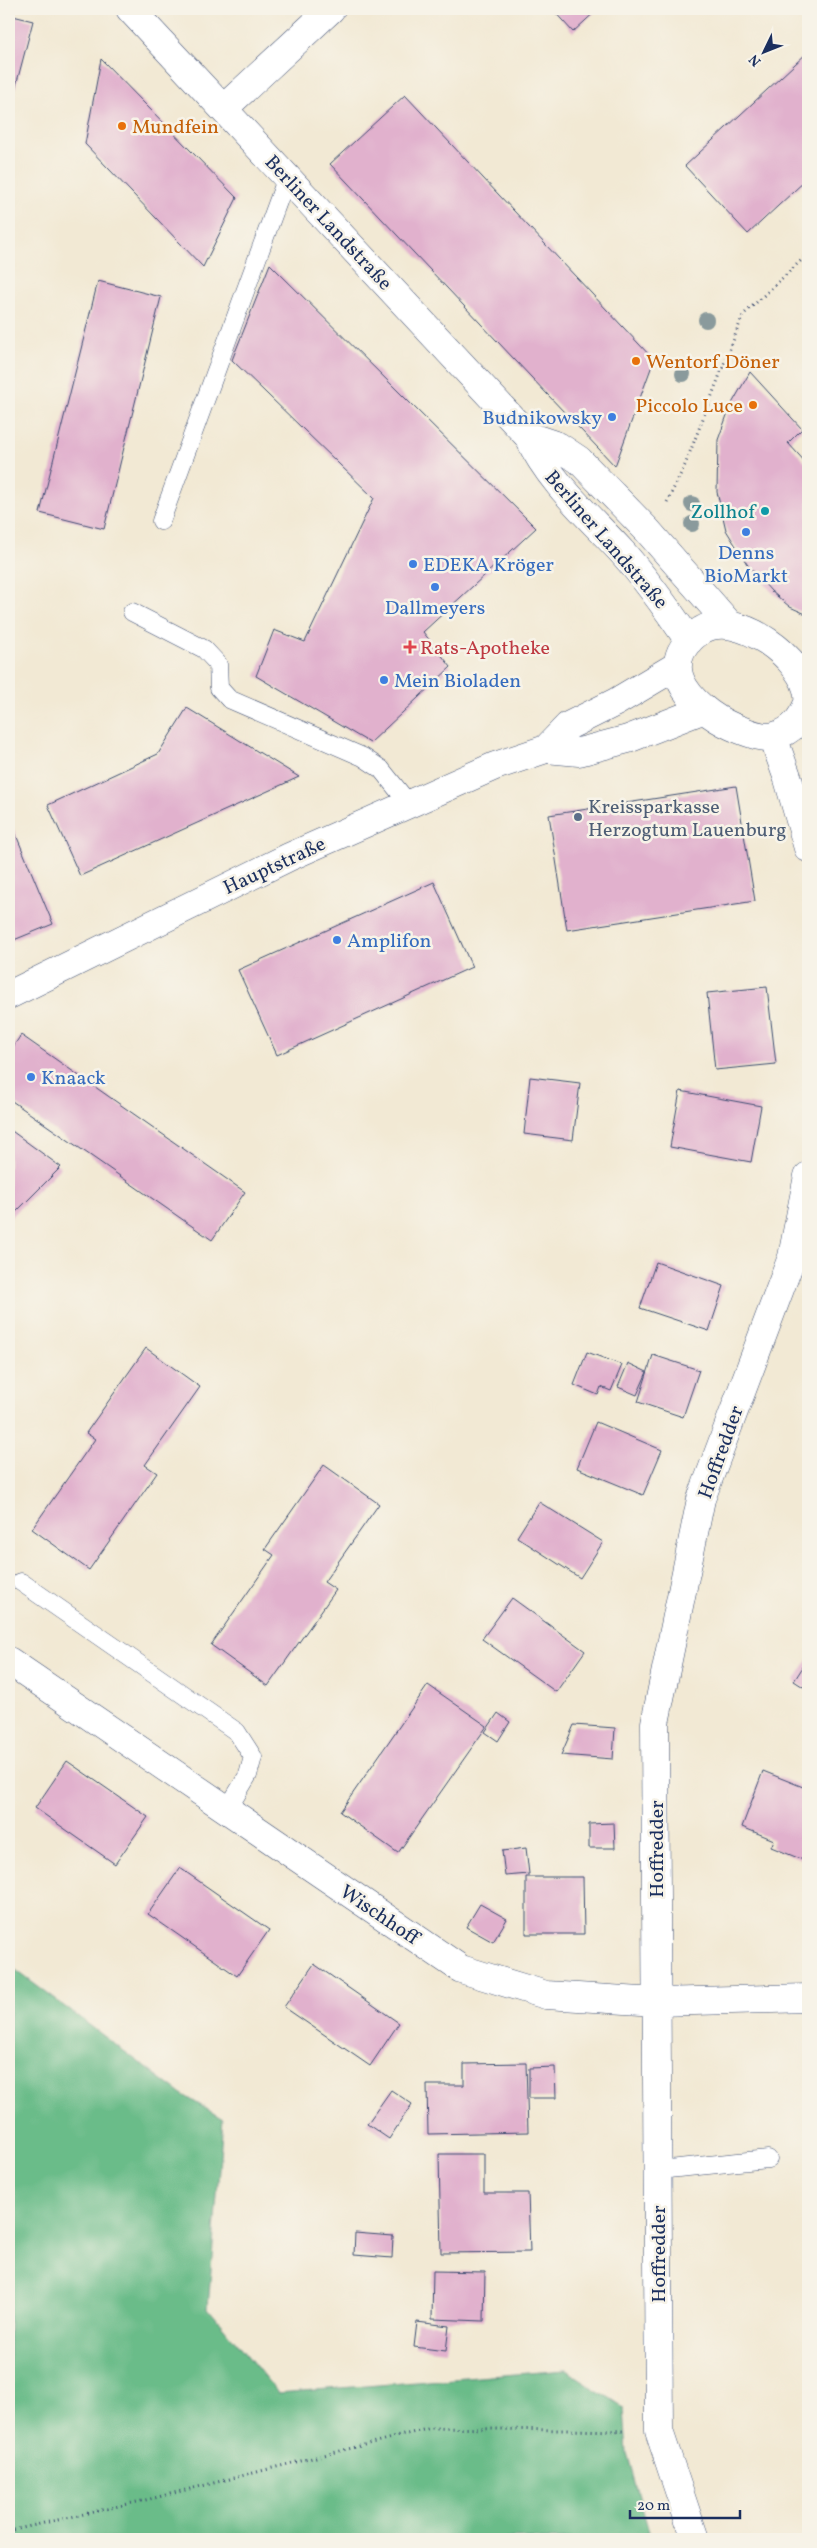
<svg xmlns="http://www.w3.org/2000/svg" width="817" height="2548" font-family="Vollkorn,serif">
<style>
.forest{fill:#6bbc89;stroke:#437674}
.building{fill:#e1b1cd}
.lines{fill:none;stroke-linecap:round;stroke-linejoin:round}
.service-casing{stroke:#3b4b70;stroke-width:19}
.minor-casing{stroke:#3b4b70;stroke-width:29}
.path{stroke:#3b4b70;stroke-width:3;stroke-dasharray:1 4;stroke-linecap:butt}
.service{stroke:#fff;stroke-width:18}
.minor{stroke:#fff;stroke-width:28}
.tree{fill:#8a9a9c}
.food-dot{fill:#e8710a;stroke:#f7f3e8;stroke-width:2}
.shop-dot{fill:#3f7fe0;stroke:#f7f3e8;stroke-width:2}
.culture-dot{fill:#0f9aa8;stroke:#f7f3e8;stroke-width:2}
.health-dot{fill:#e0444e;stroke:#f7f3e8;stroke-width:2}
.service-dot{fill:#5c6f8a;stroke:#f7f3e8;stroke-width:2}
.labels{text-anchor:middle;stroke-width:5;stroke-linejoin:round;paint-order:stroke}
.food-label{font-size:20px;fill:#c56008;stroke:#f7f3e8;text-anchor:start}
.street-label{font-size:20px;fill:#1b2f5e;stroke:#f7f3e8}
.shop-label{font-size:20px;fill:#366cbe;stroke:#f7f3e8;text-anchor:start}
.culture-label{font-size:20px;fill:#0d838f;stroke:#f7f3e8;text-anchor:end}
.health-label{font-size:20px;fill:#be3a42;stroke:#f7f3e8;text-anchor:start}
.service-label{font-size:20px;fill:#4e5e75;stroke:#f7f3e8;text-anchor:start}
</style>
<rect width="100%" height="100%" fill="#f7f3e8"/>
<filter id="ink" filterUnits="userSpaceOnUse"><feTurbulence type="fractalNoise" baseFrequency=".02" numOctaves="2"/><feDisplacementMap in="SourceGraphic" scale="10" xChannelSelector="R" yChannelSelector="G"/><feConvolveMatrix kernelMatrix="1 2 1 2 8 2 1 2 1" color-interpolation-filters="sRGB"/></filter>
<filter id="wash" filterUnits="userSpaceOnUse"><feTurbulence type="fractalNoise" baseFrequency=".0096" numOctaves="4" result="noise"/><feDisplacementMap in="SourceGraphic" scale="20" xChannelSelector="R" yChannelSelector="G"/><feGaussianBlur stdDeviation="1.12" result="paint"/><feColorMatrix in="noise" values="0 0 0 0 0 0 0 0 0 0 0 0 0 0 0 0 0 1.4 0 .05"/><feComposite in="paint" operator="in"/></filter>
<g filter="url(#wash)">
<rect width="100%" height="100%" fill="#f2e9d4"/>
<path class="forest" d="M 9,1965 L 180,2093 L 223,2119 L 208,2308 L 278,2393 L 566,2370 L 624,2408 L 627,2454 L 651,2539 L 9,2539 Z"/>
<g id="blocks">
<path class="building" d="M 552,9 L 598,9 L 573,32 Z
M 796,9 L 808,9 L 808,22 Z
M 9,15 L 33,21 L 9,112 Z
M 808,52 L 808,178 L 748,234 L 685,166 Z
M 101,59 L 237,198 L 203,267 L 85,144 Z
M 405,95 L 654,360 L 615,466 L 330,164 Z
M 270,264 L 536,528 L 423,632 L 451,667 L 370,743 L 256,676 L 274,630 L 305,642 L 374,498 L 232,360 Z
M 98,281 L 161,297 L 104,529 L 40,513 Z
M 750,372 L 802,429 L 788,443 L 808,465 L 808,615 L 790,607 L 771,591 L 747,564 L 726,530 L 717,492 L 718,440 L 730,407 Z
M 187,708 L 299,777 L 80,876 L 48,805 L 158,754 Z
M 736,786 L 755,901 L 567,930 L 549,815 Z
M 9,818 L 53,924 L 9,942 Z
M 434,882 L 472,967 L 277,1055 L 238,970 Z
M 767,987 L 776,1064 L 715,1070 L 707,993 Z
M 21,1035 L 245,1192 L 212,1240 L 9,1099 L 9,1053 Z
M 530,1077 L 580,1083 L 573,1140 L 524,1134 Z
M 680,1091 L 761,1106 L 751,1162 L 670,1147 Z
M 9,1129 L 61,1167 L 9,1219 Z
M 656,1262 L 724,1286 L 709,1331 L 640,1308 Z
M 146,1348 L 200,1387 L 145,1465 L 157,1473 L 89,1570 L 32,1529 L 95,1439 L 86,1433 Z
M 587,1352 L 622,1365 L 611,1391 L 601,1387 L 598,1395 L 574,1385 Z
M 653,1355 L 699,1370 L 683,1417 L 638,1402 Z
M 628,1363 L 647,1372 L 637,1395 L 618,1387 Z
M 596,1422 L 662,1450 L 643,1495 L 577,1468 Z
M 324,1465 L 379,1504 L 324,1582 L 336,1590 L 268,1686 L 211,1645 L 274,1555 L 265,1549 Z
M 539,1502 L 603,1542 L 580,1578 L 517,1537 Z
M 512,1598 L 585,1651 L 556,1692 L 482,1639 Z
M 808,1659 L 808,1690 L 794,1681 Z
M 428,1685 L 487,1726 L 398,1853 L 340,1812 Z
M 498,1713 L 510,1722 L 498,1741 L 485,1732 Z
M 574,1725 L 615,1728 L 613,1759 L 561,1755 Z
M 67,1761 L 148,1817 L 115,1864 L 35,1808 Z
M 763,1771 L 808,1789 L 808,1862 L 771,1847 L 774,1840 L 742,1827 Z
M 614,1823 L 615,1848 L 589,1848 L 589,1824 Z
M 526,1848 L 529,1874 L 505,1876 L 502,1851 Z
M 180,1868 L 269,1930 L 237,1976 L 148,1914 Z
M 526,1877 L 583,1877 L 584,1934 L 526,1934 Z
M 480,1904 L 507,1919 L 493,1942 L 466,1927 Z
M 314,1964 L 399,2023 L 370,2066 L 284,2007 Z
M 526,2063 L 528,2132 L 428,2134 L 427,2085 L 464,2085 L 464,2064 Z
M 555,2067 L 556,2098 L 529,2098 L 529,2068 Z
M 391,2090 L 412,2104 L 389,2139 L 367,2124 Z
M 439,2154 L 484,2154 L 484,2193 L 528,2193 L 530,2252 L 441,2253 Z
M 355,2233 L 393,2236 L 392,2258 L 354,2255 Z
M 433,2271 L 485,2272 L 484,2321 L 432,2319 Z
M 417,2322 L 449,2326 L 446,2351 L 414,2347 Z"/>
</g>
</g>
<g filter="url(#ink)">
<use href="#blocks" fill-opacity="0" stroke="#3b4b70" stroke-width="1"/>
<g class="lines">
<defs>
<path id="service" d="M 161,521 L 287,177
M 132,612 L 204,649 L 218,664 L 219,688 L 229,699 L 363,757 L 381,769 L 409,804
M 21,1582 L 237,1732 L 253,1757 L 248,1775 L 227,1810
M 658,2170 L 768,2159"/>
<path id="minor" d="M 130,9 L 528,436 C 549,482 588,515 622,552 C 647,580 668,610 689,641
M 223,109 L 331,9
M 528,436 L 558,446 L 579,460 L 647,530 L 730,625
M 808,696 C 806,660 737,608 702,630 C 646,667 699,715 741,730 C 751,734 764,739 775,736 C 792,731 801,720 808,703
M 773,737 L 788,779 L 808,848
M 546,749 L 568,726 L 616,702 L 678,665
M 9,995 L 289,857 L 495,766 L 546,749 L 579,752 L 628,739 L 702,710
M 9,1661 L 461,1969 L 546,1995 L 657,2002 L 808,1998
M 695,2539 L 659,2431 L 655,1723 L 701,1499 L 792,1257 L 808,1176"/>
</defs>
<use href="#service" class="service-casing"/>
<use href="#minor" class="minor-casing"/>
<path class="path" d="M 667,502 L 685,465 L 743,315 L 808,254
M 9,2531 L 150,2499 L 431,2428 L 626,2431"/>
<use href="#service" class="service"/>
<use href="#minor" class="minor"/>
</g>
<g class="tree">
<circle cx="706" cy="320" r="8"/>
<circle cx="683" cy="374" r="8"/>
<circle cx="692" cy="504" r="8"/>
<circle cx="692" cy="524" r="8"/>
</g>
</g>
<g class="food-dot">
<circle cx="122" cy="126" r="5"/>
<circle cx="636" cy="361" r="5"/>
<circle cx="753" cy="405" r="5"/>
</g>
<g class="shop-dot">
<circle cx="612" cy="417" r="5"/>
<circle cx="746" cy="532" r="5"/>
<circle cx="413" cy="564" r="5"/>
<circle cx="435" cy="587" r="5"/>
<circle cx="384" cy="680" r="5"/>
<circle cx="337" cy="940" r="5"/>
<circle cx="31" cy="1077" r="5"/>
</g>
<circle class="culture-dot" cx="765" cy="511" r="5"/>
<path class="health-dot" d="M407.5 639.5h5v5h5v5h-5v5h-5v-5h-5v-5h5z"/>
<circle class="service-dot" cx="578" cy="817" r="5"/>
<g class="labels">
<g class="food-label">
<text x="132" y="133">Mundfein</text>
<text x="646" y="368">Wentorf Döner</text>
<text x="743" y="412" text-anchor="end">Piccolo Luce</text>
</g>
<g class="street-label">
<text transform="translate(329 222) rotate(47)" y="7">Berliner Landstraße</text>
<text transform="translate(607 539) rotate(49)" y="7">Berliner Landstraße</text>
<text transform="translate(274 865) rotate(-25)" y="7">Hauptstraße</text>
<text transform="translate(720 1452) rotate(-70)" y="7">Hoffredder</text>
<text transform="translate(656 1849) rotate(-90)" y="7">Hoffredder</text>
<text transform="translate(380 1914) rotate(34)" y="7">Wischhoff</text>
<text transform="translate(658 2254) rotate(-90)" y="7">Hoffredder</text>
</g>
<g class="shop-label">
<text x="602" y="424" text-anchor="end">Budnikowsky</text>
<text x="746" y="559" text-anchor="middle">Denns<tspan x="746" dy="23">BioMarkt</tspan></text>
<text x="423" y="571">EDEKA Kröger</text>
<text x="435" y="614" text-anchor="middle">Dallmeyers</text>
<text x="394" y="687">Mein Bioladen</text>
<text x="347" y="947">Amplifon</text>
<text x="41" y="1084">Knaack</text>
</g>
<g class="culture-label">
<text x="755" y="518">Zollhof</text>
</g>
<g class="health-label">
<text x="420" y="654">Rats-Apotheke</text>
</g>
<g class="service-label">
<text x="588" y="813">Kreissparkasse<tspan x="588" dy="23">Herzogtum Lauenburg</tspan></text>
</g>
</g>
<rect width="817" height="2548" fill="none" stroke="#f7f3e8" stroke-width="30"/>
<g transform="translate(764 52) rotate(227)" stroke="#f7f3e8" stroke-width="4" paint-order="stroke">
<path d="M0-4L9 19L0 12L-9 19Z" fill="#1b2f5e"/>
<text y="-8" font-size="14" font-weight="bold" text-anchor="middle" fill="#1b2f5e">N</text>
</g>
<path d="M630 2510v8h110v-8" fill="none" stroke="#1b2f5e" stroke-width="2.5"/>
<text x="637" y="2510" font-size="15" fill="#1b2f5e" stroke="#f7f3e8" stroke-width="4" paint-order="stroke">20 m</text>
</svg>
